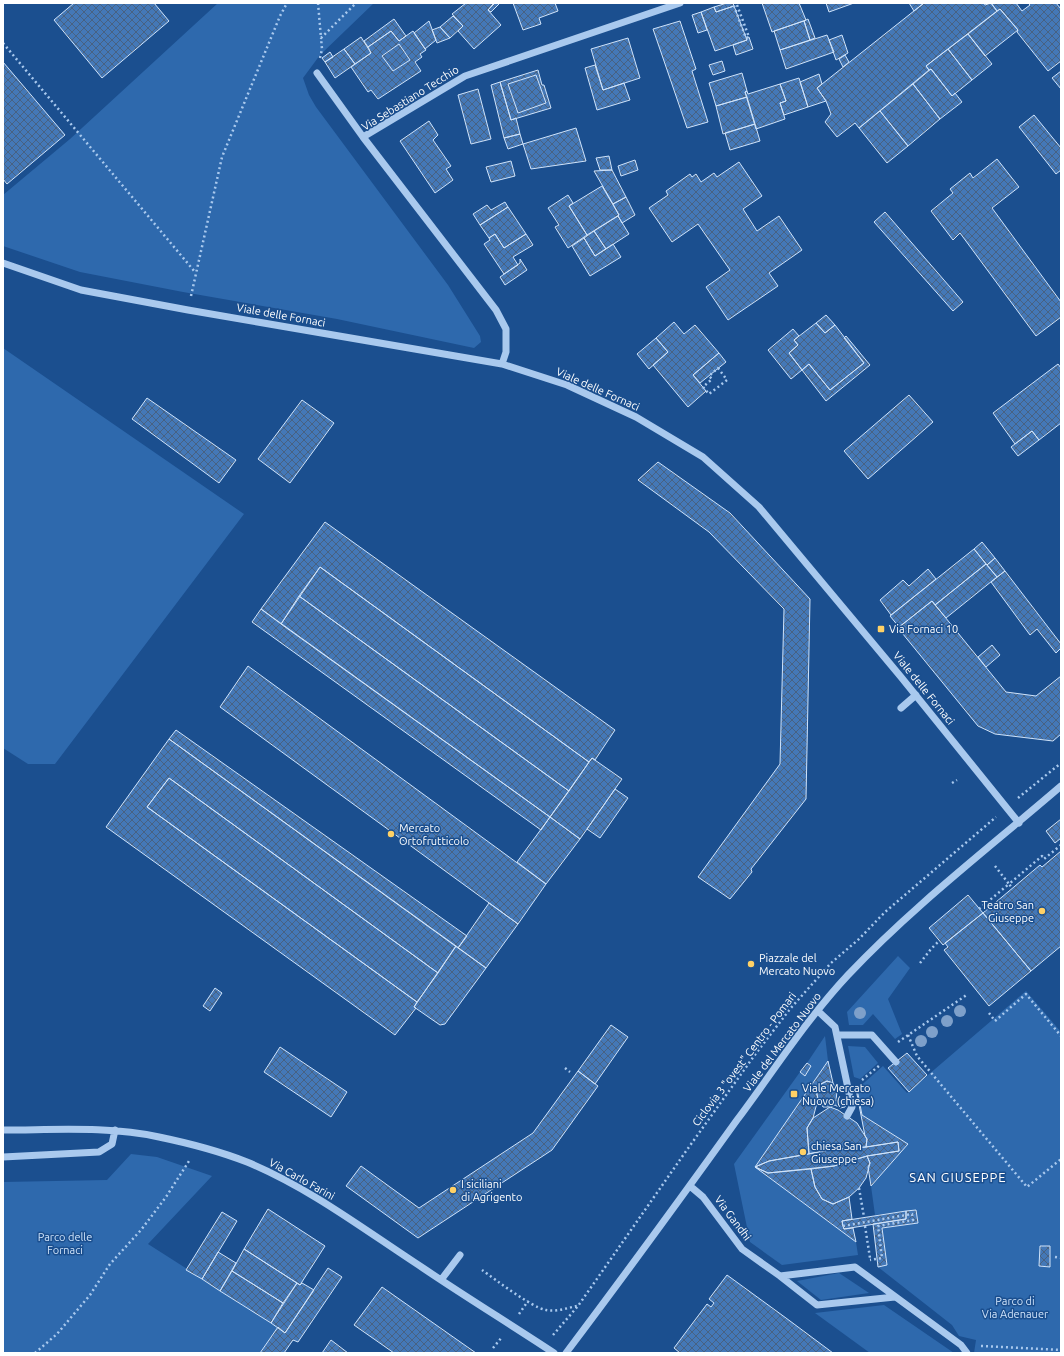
<svg xmlns="http://www.w3.org/2000/svg" width="1064" height="1356" font-family="Ubuntu,sans-serif">
<style>
.green{fill:#2e69ad}
.building{fill:url(#building-cross-hatch);stroke:#cfe3fa}
.lines{fill:none;stroke-linecap:round;stroke-linejoin:round}
.path{stroke:#a9c9ee;stroke-width:2.5;stroke-dasharray:2 3;stroke-linecap:butt}
.minor{stroke:#a9c9ee;stroke-width:7}
.path-bridge{stroke:#a9c9ee;stroke-width:2.5;stroke-dasharray:2 3;stroke-linecap:butt}
.tree{fill:#7ea0ca}
.poi-dot{fill:#ffd166;stroke:#1b4f8f;stroke-width:1.5}
.labels{text-anchor:middle;stroke-width:3;stroke-linejoin:round;paint-order:stroke}
.street-label{font-size:11px;fill:#fff;stroke:#1b4f8f}
.poi-label{font-size:11px;fill:#fff;stroke:#1b4f8f;text-anchor:start}
.park-label{font-size:11px;fill:#cfe3fa;stroke:#1b4f8f}
.quarter-label{font-size:13px;letter-spacing:1px;fill:#fff;stroke:#1b4f8f}
</style>
<defs>
<pattern id="building-cross-hatch" width="8" height="8" patternUnits="userSpaceOnUse"><rect width="8" height="8" fill="#4478b7"/><path d="M0 0l8 8M0 8l8-8" fill="none" stroke="#486282"/></pattern>
</defs>
<rect width="100%" height="100%" fill="#1b4f8f"/>
<path class="green" d="M 218,3 L 374,3 L 320,55 L 303,78 L 309,95 L 316,107 L 448,285 L 480,336 L 481,342 L 474,348 L 337,319 L 183,292 L 80,272 L 3,246 L 3,195 L 70,139 Z
M 3,348 L 244,514 L 55,764 L 28,764 L 3,748 Z
M 898,956 L 910,968 L 888,999 L 902,1034 L 895,1039 L 873,1014 L 863,1025 L 849,1025 L 847,1012 Z
M 1026,991 L 1061,1032 L 1061,1353 L 974,1353 L 976,1340 L 959,1336 L 952,1325 L 878,1267 L 887,1265 L 882,1228 L 918,1223 L 916,1210 L 875,1215 L 871,1186 L 908,1144 L 862,1115 L 857,1089 L 883,1066 L 907,1093 Z
M 825,1036 L 828,1061 L 755,1167 L 856,1242 L 858,1255 L 782,1265 L 750,1242 L 734,1164 L 800,1072 L 805,1076 L 807,1063 Z
M 848,1046 L 865,1047 L 878,1063 L 860,1079 L 854,1077 Z
M 131,1154 L 157,1157 L 212,1176 L 148,1244 L 278,1327 L 260,1353 L 3,1353 L 3,1182 L 107,1180 Z
M 839,1273 L 869,1293 L 821,1300 L 797,1281 Z
M 884,1305 L 954,1353 L 870,1353 L 815,1313 Z"/>
<path class="building" d="M 74,3 L 154,3 L 169,21 L 102,78 L 54,20 Z
M 466,3 L 492,3 L 493,4 L 488,10 L 501,25 L 474,49 L 458,31 L 463,26 L 452,14 Z
M 495,3 L 500,3 L 491,12 L 488,10 Z
M 513,3 L 555,3 L 558,11 L 539,18 L 541,24 L 523,30 Z
M 727,3 L 733,3 L 734,6 L 716,12 L 714,7 Z
M 762,3 L 799,3 L 806,20 L 772,32 Z
M 826,3 L 854,3 L 829,12 Z
M 909,3 L 924,3 L 914,11 Z
M 924,3 L 984,3 L 985,5 L 991,3 L 997,11 L 926,66 L 929,70 L 859,128 L 855,123 L 837,137 L 825,122 L 831,114 L 826,101 L 817,88 Z
M 991,3 L 1016,3 L 1022,11 L 1030,5 L 1028,3 L 1056,3 L 1061,9 L 1061,61 L 1048,71 L 1017,32 L 1018,30 L 1000,9 L 997,11 Z
M 734,6 L 747,40 L 715,51 L 701,12 L 714,7 L 716,12 Z
M 1000,9 L 1018,30 L 985,56 L 968,34 Z
M 701,12 L 707,30 L 698,33 L 692,15 Z
M 453,16 L 463,26 L 450,38 L 440,27 Z
M 394,19 L 406,36 L 399,41 L 391,31 L 368,47 L 364,41 Z
M 808,19 L 815,38 L 810,40 L 804,21 Z
M 429,21 L 436,40 L 425,49 L 414,33 Z
M 680,21 L 696,69 L 692,71 L 708,122 L 687,128 L 653,29 Z
M 804,21 L 810,40 L 780,50 L 774,31 Z
M 440,27 L 450,38 L 437,43 L 432,30 Z
M 391,31 L 399,41 L 413,31 L 426,50 L 420,54 L 422,57 L 415,62 L 421,71 L 378,99 L 371,90 L 368,92 L 351,67 L 371,53 L 368,47 Z
M 968,34 L 992,64 L 972,80 L 948,49 Z
M 827,35 L 834,52 L 786,69 L 780,50 Z
M 842,35 L 848,53 L 836,60 L 829,40 Z
M 361,37 L 371,53 L 355,64 L 344,49 Z
M 749,37 L 753,49 L 736,55 L 733,45 L 747,40 L 746,38 Z
M 628,38 L 640,78 L 603,90 L 591,49 Z
M 399,44 L 410,60 L 393,71 L 382,56 Z
M 344,49 L 355,64 L 335,78 L 325,62 Z
M 948,49 L 972,80 L 952,96 L 931,69 L 929,70 L 926,66 Z
M 330,52 L 333,57 L 325,62 L 322,58 Z
M 845,55 L 849,62 L 843,67 L 839,59 Z
M 722,61 L 725,71 L 713,75 L 709,65 Z
M 3,62 L 65,135 L 7,184 L 3,179 Z
M 595,65 L 603,90 L 624,83 L 630,100 L 597,110 L 585,68 Z
M 931,69 L 952,96 L 955,93 L 962,102 L 940,119 L 913,84 Z
M 538,70 L 542,85 L 544,85 L 551,108 L 511,120 L 500,82 Z
M 1061,71 L 1061,89 L 1052,78 Z
M 742,73 L 747,91 L 745,92 L 747,97 L 716,106 L 709,83 Z
M 819,74 L 822,84 L 817,88 L 826,101 L 808,107 L 800,82 Z
M 536,75 L 546,103 L 518,113 L 508,84 Z
M 799,78 L 808,107 L 784,115 L 780,103 L 786,101 L 780,84 Z
M 500,82 L 511,120 L 516,118 L 520,134 L 504,138 L 491,85 Z
M 780,84 L 786,101 L 780,103 L 785,119 L 756,129 L 745,92 L 747,91 L 748,94 Z
M 913,84 L 940,119 L 908,146 L 880,111 Z
M 478,89 L 491,139 L 471,144 L 458,95 Z
M 747,97 L 755,124 L 723,134 L 716,106 Z
M 880,111 L 908,146 L 887,163 L 859,128 Z
M 1034,115 L 1061,148 L 1061,170 L 1056,174 L 1019,127 Z
M 429,121 L 438,135 L 433,140 L 451,166 L 446,169 L 453,180 L 435,193 L 400,141 Z
M 755,124 L 760,141 L 730,150 L 725,133 Z
M 576,128 L 586,161 L 531,169 L 523,144 Z
M 520,134 L 523,144 L 508,149 L 504,138 Z
M 609,156 L 612,170 L 600,170 L 596,158 Z
M 997,159 L 1019,187 L 992,208 L 1061,302 L 1061,317 L 1036,336 L 960,233 L 953,240 L 931,211 L 953,193 L 950,189 L 970,173 L 973,178 Z
M 635,160 L 638,170 L 621,176 L 618,166 Z
M 511,161 L 515,176 L 491,182 L 486,167 Z
M 739,162 L 762,196 L 743,209 L 757,231 L 779,216 L 802,250 L 769,273 L 778,286 L 728,320 L 706,287 L 730,270 L 698,224 L 672,242 L 649,208 L 668,195 L 666,191 L 690,174 L 692,177 L 696,174 L 701,182 L 714,173 L 717,177 Z
M 612,170 L 626,197 L 613,204 L 594,171 Z
M 602,186 L 619,215 L 587,235 L 569,206 Z
M 568,195 L 573,203 L 569,206 L 587,235 L 568,248 L 555,227 L 559,225 L 548,208 Z
M 626,197 L 635,215 L 622,223 L 618,216 L 619,215 L 613,204 Z
M 505,202 L 508,207 L 480,225 L 473,214 L 487,205 L 491,210 Z
M 508,207 L 526,234 L 504,248 L 495,234 L 489,238 L 480,225 Z
M 885,212 L 963,302 L 953,311 L 874,222 Z
M 618,216 L 629,234 L 606,249 L 594,231 Z
M 594,231 L 606,249 L 595,256 L 584,238 Z
M 495,234 L 504,248 L 526,234 L 533,245 L 513,257 L 518,265 L 504,274 L 484,244 L 490,240 L 489,238 Z
M 584,238 L 595,256 L 613,244 L 621,257 L 590,276 L 572,246 Z
M 520,259 L 527,270 L 505,285 L 500,277 L 520,263 Z
M 826,315 L 835,325 L 825,333 L 816,323 Z
M 674,322 L 684,334 L 695,325 L 719,353 L 693,375 L 706,391 L 688,407 L 653,365 L 668,352 L 656,338 Z
M 816,323 L 825,333 L 835,325 L 864,363 L 830,390 L 809,364 L 802,370 L 789,353 L 798,345 L 794,340 Z
M 793,329 L 799,336 L 794,340 L 798,345 L 789,353 L 802,370 L 791,379 L 768,350 Z
M 846,336 L 870,365 L 826,401 L 802,370 L 809,364 L 830,390 L 864,363 L 844,338 Z
M 656,338 L 668,352 L 649,369 L 637,354 Z
M 719,353 L 726,362 L 700,383 L 693,375 Z
M 1058,364 L 1061,368 L 1061,423 L 1039,440 L 1032,431 L 1015,444 L 993,413 Z
M 909,395 L 933,422 L 868,479 L 844,451 Z
M 147,398 L 236,460 L 219,483 L 132,419 Z
M 302,400 L 334,423 L 290,483 L 258,459 Z
M 1032,431 L 1039,440 L 1018,456 L 1011,447 Z
M 658,462 L 730,513 L 810,599 L 806,799 L 751,869 L 752,872 L 730,899 L 698,877 L 780,764 L 784,609 L 709,532 L 638,480 Z
M 325,522 L 615,730 L 595,760 L 592,758 L 589,762 L 320,567 L 281,624 L 261,609 Z
M 982,542 L 995,558 L 987,565 L 974,549 Z
M 974,549 L 986,564 L 935,605 L 932,601 L 899,627 L 890,616 Z
M 995,558 L 1005,571 L 997,577 L 987,565 Z
M 986,564 L 997,577 L 946,618 L 935,605 Z
M 320,567 L 589,762 L 569,791 L 299,596 Z
M 928,569 L 936,579 L 891,615 L 880,600 L 903,580 L 909,586 Z
M 1005,571 L 1061,644 L 1061,648 L 1056,653 L 1037,629 L 1030,635 L 991,582 Z
M 299,596 L 569,791 L 550,817 L 281,624 Z
M 932,601 L 1006,692 L 1036,696 L 1061,676 L 1061,734 L 1053,741 L 995,734 L 978,726 L 898,628 Z
M 261,609 L 550,817 L 541,830 L 252,622 Z
M 992,645 L 1000,655 L 986,667 L 978,657 Z
M 248,666 L 546,884 L 518,924 L 220,707 Z
M 176,730 L 467,936 L 458,948 L 169,739 Z
M 169,739 L 456,946 L 438,973 L 169,778 L 147,807 L 417,1002 L 414,1007 L 416,1008 L 395,1035 L 106,827 Z
M 592,758 L 622,779 L 580,839 L 550,817 Z
M 169,778 L 438,973 L 417,1002 L 147,807 Z
M 615,789 L 628,798 L 600,838 L 587,829 Z
M 550,817 L 580,839 L 546,884 L 517,862 Z
M 1061,819 L 1061,838 L 1055,843 L 1046,831 Z
M 1061,851 L 1061,946 L 1031,971 L 983,913 L 1040,865 L 1042,867 Z
M 968,895 L 983,913 L 943,945 L 929,928 Z
M 489,903 L 518,924 L 486,968 L 458,948 Z
M 983,913 L 1031,971 L 989,1006 L 944,950 L 948,947 L 945,943 Z
M 456,946 L 486,968 L 445,1024 L 440,1025 L 414,1007 Z
M 215,988 L 222,993 L 210,1011 L 203,1006 Z
M 611,1025 L 628,1037 L 595,1084 L 578,1071 Z
M 280,1047 L 347,1092 L 331,1117 L 264,1072 Z
M 907,1053 L 927,1075 L 909,1092 L 888,1068 Z
M 828,1061 L 833,1083 L 827,1081 L 821,1084 L 816,1090 L 818,1099 L 813,1118 L 807,1128 L 809,1154 L 769,1161 L 755,1167 Z
M 807,1063 L 811,1066 L 805,1076 L 800,1072 Z
M 578,1071 L 598,1086 L 552,1150 L 418,1238 L 346,1186 L 361,1166 L 419,1208 L 533,1133 Z
M 827,1081 L 833,1083 L 837,1091 L 836,1101 L 846,1099 L 847,1104 L 845,1107 L 840,1108 L 835,1105 L 830,1107 L 823,1107 L 818,1099 L 816,1090 L 821,1084 Z
M 856,1089 L 857,1089 L 862,1115 L 908,1144 L 871,1186 L 868,1167 L 870,1163 L 867,1156 L 899,1151 L 898,1142 L 866,1147 L 867,1139 L 865,1136 Z
M 830,1107 L 838,1110 L 857,1123 L 867,1139 L 866,1147 L 829,1150 L 809,1154 L 807,1128 L 813,1118 Z
M 898,1142 L 899,1151 L 867,1156 L 834,1166 L 768,1173 L 755,1167 L 769,1161 L 829,1150 L 866,1147 Z
M 867,1156 L 870,1163 L 866,1178 L 859,1188 L 849,1197 L 833,1204 L 822,1199 L 815,1187 L 811,1169 L 834,1166 Z
M 755,1167 L 768,1173 L 811,1169 L 815,1187 L 822,1199 L 833,1204 L 849,1197 L 852,1219 L 842,1221 L 843,1226 L 844,1229 L 853,1228 L 856,1242 Z
M 268,1209 L 325,1246 L 300,1285 L 244,1249 Z
M 916,1210 L 918,1223 L 882,1228 L 887,1265 L 878,1267 L 873,1224 L 906,1219 L 906,1211 Z
M 906,1211 L 906,1219 L 844,1229 L 843,1226 L 842,1221 Z
M 222,1212 L 237,1221 L 202,1279 L 186,1270 Z
M 1040,1246 L 1050,1246 L 1050,1267 L 1039,1266 Z
M 244,1249 L 297,1283 L 283,1303 L 232,1271 Z
M 218,1252 L 236,1263 L 220,1291 L 202,1279 Z
M 328,1268 L 342,1277 L 298,1342 L 293,1340 L 284,1353 L 260,1353 L 278,1327 L 285,1333 Z
M 232,1271 L 283,1303 L 271,1323 L 220,1291 Z
M 727,1275 L 786,1318 L 833,1353 L 680,1353 L 674,1348 L 707,1304 L 711,1307 L 714,1303 L 709,1299 Z
M 297,1283 L 300,1285 L 302,1283 L 314,1290 L 285,1333 L 271,1323 Z
M 382,1287 L 476,1353 L 394,1353 L 354,1325 Z
M 331,1340 L 348,1353 L 322,1353 Z"/>
<g class="lines">
<path class="path" d="M 318,3 L 321,38 L 356,3
M 737,5 L 749,37 L 746,38 L 734,6 Z
M 3,43 L 195,272
M 320,58 L 322,49 L 321,38
M 191,296 L 222,157 L 280,16 L 287,3
M 718,368 L 727,380 L 709,394 L 703,387 L 712,379 L 709,376 Z
M 952,783 L 957,780
M 1018,798 L 1061,763
M 995,866 L 1009,884 L 1042,856 L 1044,859 L 1061,845
M 979,909 L 1009,884 L 1012,888
M 920,963 L 931,949 L 939,941
M 989,1013 L 995,1021 L 1026,994 L 1061,1036
M 908,1035 L 917,1056 L 1027,1187 L 1061,1159
M 898,1042 L 968,994
M 565,1068 L 570,1072
M 862,1080 L 880,1065
M 859,1188 L 864,1217
M 865,1226 L 870,1258
M 1055,1257 L 1061,1258
M 482,1270 C 496,1280 531,1307 546,1310 C 557,1312 567,1308 577,1306
M 519,1314 L 528,1301
M 553,1335 L 578,1306 L 684,1154 L 754,1056 L 790,1009 L 831,963 L 859,939 L 885,912 L 996,817
M 981,1346 L 1061,1350
M 493,1348 L 502,1337
M 35,1353 L 57,1334 L 90,1295 L 110,1264 L 141,1230 L 166,1197 L 189,1161"/>
<path class="minor" d="M 317,73 L 363,137 L 496,310 L 506,329 L 506,352 L 502,364
M 363,137 L 465,76 L 680,3
M 3,263 L 81,290 L 188,310 L 502,364 L 567,385 L 636,417 L 703,457 L 759,507 L 901,677 L 1019,823
M 901,708 L 916,695
M 818,1011 L 835,1027 L 852,1107 L 847,1116
M 837,1035 L 872,1035 L 896,1062
M 3,1130 C 54,1130 109,1126 159,1137 C 188,1143 219,1151 247,1162 C 310,1188 366,1231 423,1268 C 466,1297 510,1324 554,1353
M 3,1157 L 99,1152 L 112,1144 L 115,1130
M 690,1186 L 703,1197 L 742,1249 L 780,1276 L 855,1267 L 961,1345 L 967,1353
M 780,1276 L 817,1305 L 895,1297
M 441,1280 L 460,1255
M 566,1353 C 624,1276 681,1198 737,1120 C 773,1072 806,1020 848,975 C 913,906 989,848 1061,786"/>
<path class="path-bridge" d="M 843,1226 L 912,1214 L 913,1220 L 878,1226 L 882,1258 L 870,1260"/>
</g>
<g class="tree">
<circle cx="960" cy="1011" r="6"/>
<circle cx="860" cy="1013" r="6"/>
<circle cx="947" cy="1021" r="6"/>
<circle cx="932" cy="1032" r="6"/>
<circle cx="921" cy="1041" r="6"/>
</g>
<g class="poi-dot">
<rect x="877" y="625" width="8" height="8" rx="2"/>
<circle cx="391" cy="834" r="4"/>
<circle cx="1042" cy="911" r="4"/>
<circle cx="751" cy="964" r="4"/>
<rect x="790" y="1090" width="8" height="8" rx="2"/>
<circle cx="803" cy="1152" r="4"/>
<circle cx="453" cy="1190" r="4"/>
</g>
<g class="labels">
<g class="street-label">
<text transform="translate(410 98) rotate(-32)" y="4">Via Sebastiano Tecchio</text>
<text transform="translate(281 315) rotate(10)" y="4">Viale delle Fornaci</text>
<text transform="translate(598 389) rotate(24)" y="4">Viale delle Fornaci</text>
<text transform="translate(924 688) rotate(51)" y="4">Viale delle Fornaci</text>
<text transform="translate(782 1042) rotate(-53)" y="4">Viale del Mercato Nuovo</text>
<text transform="translate(744 1059) rotate(-53)" y="4">Ciclovia 3 "ovest" Centro - Pomari</text>
<text transform="translate(302 1179) rotate(29)" y="4">Via Carlo Farini</text>
<text transform="translate(733 1218) rotate(53)" y="4">Via Gandhi</text>
</g>
<g class="poi-label">
<text x="889" y="633">Via Fornaci 10</text>
<text x="399" y="832">Mercato<tspan x="399" dy="13">Ortofrutticolo</tspan></text>
<text x="1034" y="909" text-anchor="end">Teatro San<tspan x="1034" dy="13">Giuseppe</tspan></text>
<text x="759" y="962">Piazzale del<tspan x="759" dy="13">Mercato Nuovo</tspan></text>
<text x="802" y="1092">Viale Mercato<tspan x="802" dy="13">Nuovo (chiesa)</tspan></text>
<text x="811" y="1150">chiesa San<tspan x="811" dy="13">Giuseppe</tspan></text>
<text x="461" y="1188">I siciliani<tspan x="461" dy="13">di Agrigento</tspan></text>
</g>
<g class="park-label">
<text x="65" y="1241">Parco delle<tspan x="65" dy="13">Fornaci</tspan></text>
<text x="1015" y="1305">Parco di<tspan x="1015" dy="13">Via Adenauer</tspan></text>
</g>
<g class="quarter-label">
<text x="958" y="1182">SAN GIUSEPPE</text>
</g>
</g>
<rect width="1064" height="1356" fill="none" stroke="#ffffff" stroke-width="8"/>
</svg>
